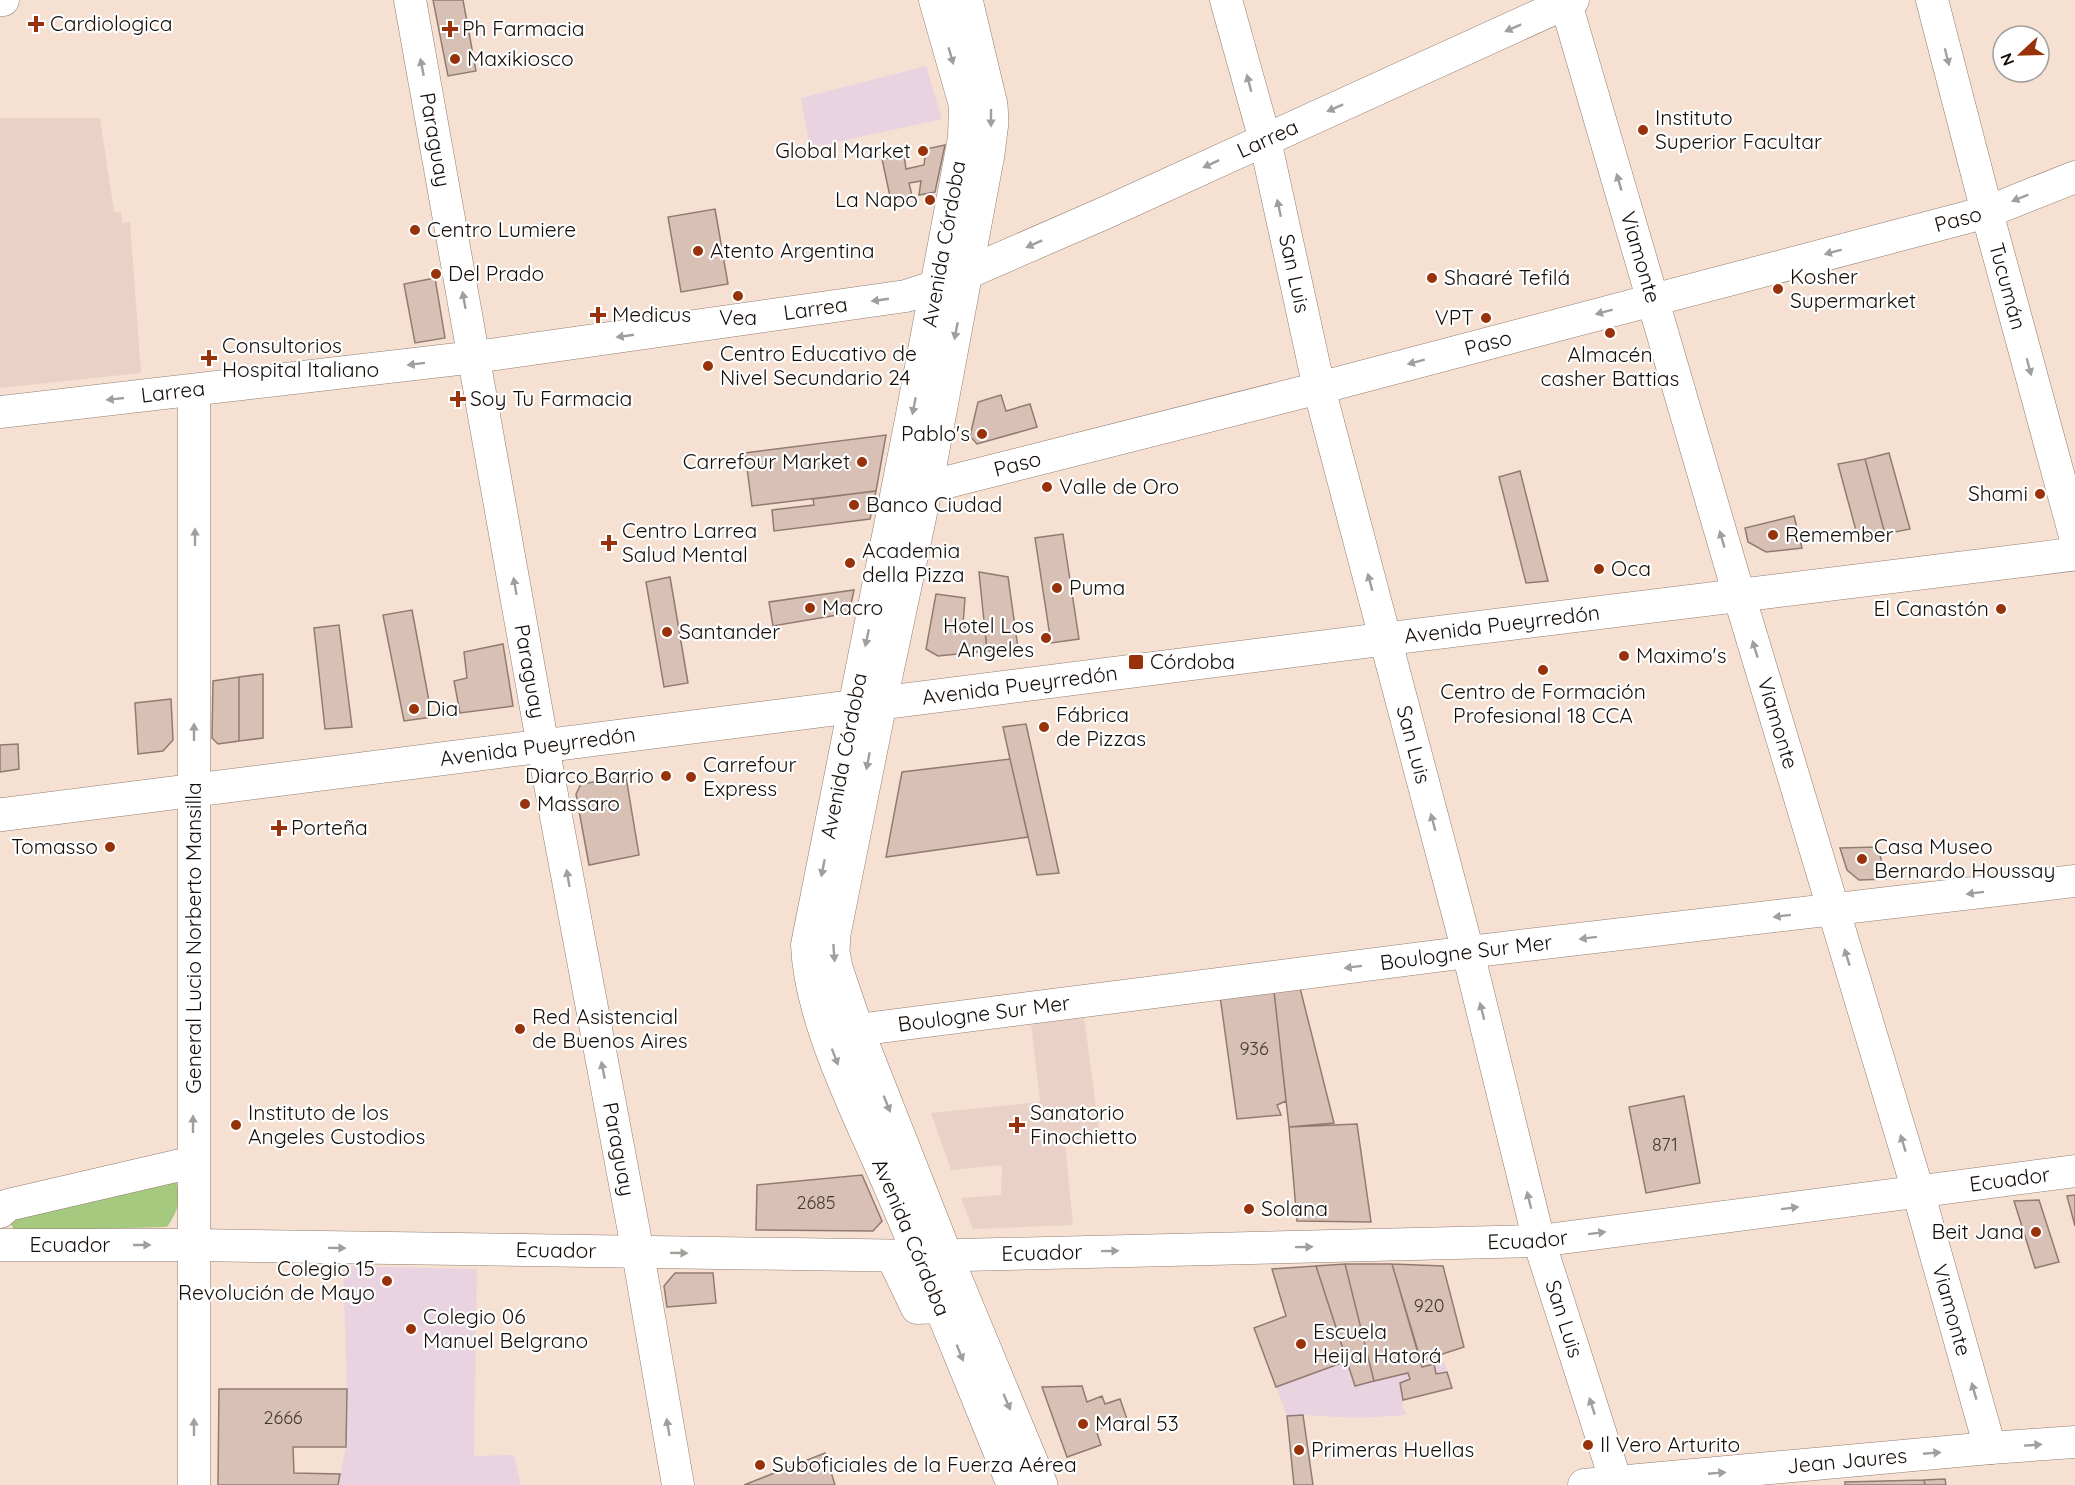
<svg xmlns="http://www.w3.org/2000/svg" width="2075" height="1485" font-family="Quicksand,sans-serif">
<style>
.education{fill:#e9d3e1}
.medical{fill:#e9d1c7}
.green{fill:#a5ca7f}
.building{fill:#d8c0b5;stroke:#917b71;stroke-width:1.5}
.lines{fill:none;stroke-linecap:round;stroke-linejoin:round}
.minor-casing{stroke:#917d70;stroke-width:33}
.major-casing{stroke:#917d70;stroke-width:34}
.minor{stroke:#fff;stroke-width:32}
.major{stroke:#fff;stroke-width:33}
.oneway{fill:#a19e9c}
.poi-dot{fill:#98320a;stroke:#fff;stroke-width:2}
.labels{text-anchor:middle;stroke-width:4.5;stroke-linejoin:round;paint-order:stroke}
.number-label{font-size:18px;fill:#453a33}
.poi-label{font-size:21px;fill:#140d08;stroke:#fff;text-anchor:start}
.street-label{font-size:21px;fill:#140d08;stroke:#fff}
</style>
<rect width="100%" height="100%" fill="#f6e0d1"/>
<path class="education" d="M 926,66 L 942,119 L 810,148 L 801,98 Z
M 1345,1264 L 1392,1264 L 1422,1366 L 1444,1362 L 1452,1388 L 1403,1400 L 1403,1408 L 1407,1415 L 1360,1418 L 1303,1415 L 1287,1416 L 1254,1328 L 1286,1315 L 1272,1269 L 1316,1266 L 1355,1385 Z
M 343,1266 L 477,1269 L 474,1456 L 514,1455 L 521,1485 L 338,1485 L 346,1447 L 347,1389 Z"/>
<path class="medical" d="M 0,118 L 100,118 L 114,212 L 121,212 L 122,223 L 130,222 L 141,373 L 0,388 Z
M 1084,1017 L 1100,1137 L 1065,1141 L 1073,1225 L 973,1229 L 961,1198 L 1001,1195 L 1002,1165 L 951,1170 L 931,1113 L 1040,1102 L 1031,1023 Z"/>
<path class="green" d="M 173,1173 C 182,1197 181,1206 167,1227 L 15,1231 L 9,1221 Z"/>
<path class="building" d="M 433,0 L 463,0 L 476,71 L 448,76 Z
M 945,145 L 935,192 L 919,195 L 921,181 L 909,183 L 912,196 L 891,201 L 882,159 L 904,154 L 906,169 L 924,165 L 926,149 Z
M 715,209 L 728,284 L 681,292 L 668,217 Z
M 435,278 L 445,338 L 415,343 L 404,284 Z
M 1001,395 L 1006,411 L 1030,404 L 1037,427 L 977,444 L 970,436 L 978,402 Z
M 886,435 L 876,491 L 752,506 L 745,453 Z
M 1889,453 L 1910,529 L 1885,534 L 1865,459 Z
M 1865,459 L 1885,534 L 1858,538 L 1838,464 Z
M 1520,471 L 1548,581 L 1526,583 L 1499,477 Z
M 876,491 L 870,519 L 774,531 L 772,510 L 814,505 L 813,499 Z
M 1794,516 L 1802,548 L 1766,552 L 1748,542 L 1745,528 Z
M 1063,534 L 1079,639 L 1051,643 L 1035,538 Z
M 979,572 L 1008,577 L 1018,648 L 987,651 Z
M 670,577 L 688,683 L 664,687 L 646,582 Z
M 854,590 L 849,613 L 773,626 L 769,602 Z
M 936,594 L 965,598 L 963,625 L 969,630 L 985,628 L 987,651 L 938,656 L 926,649 Z
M 412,610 L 432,717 L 404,721 L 383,615 Z
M 339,625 L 352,727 L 325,729 L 314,628 Z
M 503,644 L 513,706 L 460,713 L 454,681 L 467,678 L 464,652 Z
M 263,674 L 263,738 L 239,741 L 239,677 Z
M 239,677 L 239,741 L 218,744 L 212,738 L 213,681 Z
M 171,699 L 173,740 L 163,751 L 138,754 L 135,703 Z
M 1026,724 L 1059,873 L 1037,875 L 1010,759 L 1003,727 Z
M 18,744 L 19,769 L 0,772 L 0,745 Z
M 1010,759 L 1028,837 L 886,857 L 902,772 Z
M 626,777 L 639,855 L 589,865 L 576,794 L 581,784 Z
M 1878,847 L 1886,879 L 1859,880 L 1847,870 L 1840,848 Z
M 1300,988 L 1334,1123 L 1289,1127 L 1274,991 Z
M 1274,991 L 1286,1101 L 1277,1105 L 1281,1115 L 1237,1119 L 1220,996 Z
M 1684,1096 L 1700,1183 L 1646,1193 L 1629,1107 Z
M 1357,1124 L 1371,1222 L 1297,1221 L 1289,1127 Z
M 862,1175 L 882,1221 L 873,1231 L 756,1230 L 757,1185 Z
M 2075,1195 L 2075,1226 L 2067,1196 Z
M 2039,1200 L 2059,1262 L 2035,1268 L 2014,1201 Z
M 1345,1264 L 1392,1264 L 1422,1367 L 1434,1364 L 1436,1374 L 1447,1372 L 1452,1388 L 1403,1400 L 1400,1383 L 1410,1379 L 1408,1373 L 1374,1381 Z
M 1345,1264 L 1374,1381 L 1355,1386 L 1316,1266 Z
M 1392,1264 L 1443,1266 L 1464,1347 L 1421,1361 Z
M 1316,1266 L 1347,1361 L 1276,1387 L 1254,1328 L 1286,1316 L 1272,1269 Z
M 675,1273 L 713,1273 L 716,1303 L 667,1307 L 664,1286 Z
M 1082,1386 L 1087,1402 L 1102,1396 L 1105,1404 L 1120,1399 L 1127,1419 L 1096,1430 L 1101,1445 L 1067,1457 L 1042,1387 Z
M 219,1389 L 347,1389 L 346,1447 L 293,1447 L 294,1473 L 340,1474 L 338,1485 L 218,1485 Z
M 1303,1415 L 1313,1485 L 1294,1485 L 1287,1416 Z
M 825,1453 L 835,1485 L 744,1485 Z
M 1945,1479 L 1946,1485 L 1925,1485 L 1924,1480 Z
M 1924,1480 L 1925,1485 L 1845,1485 L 1845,1482 Z"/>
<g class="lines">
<defs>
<g id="minor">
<path d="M 0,0 L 3,0"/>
<path id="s1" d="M 410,0 L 543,747 L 638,1253 L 678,1485"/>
<path id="s2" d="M 935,0 L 965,105 L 964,138 L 911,420 L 807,945 C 810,1021 859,1115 889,1185 C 932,1285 972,1385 1013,1485"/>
<path id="s3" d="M 1226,0 L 1265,140 L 1319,388 L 1468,952 L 1539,1241 L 1617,1485"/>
<path id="s4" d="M 1565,0 L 1739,595 L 1918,1191 L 1990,1448"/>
<path id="s5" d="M 1932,0 L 1987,212 L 2075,536"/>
<path id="s6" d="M 0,412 L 475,357 L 906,296 L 937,286 L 1107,212 L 1573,0"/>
<path id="s7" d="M 904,493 L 1319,388 L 1987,212 L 2075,177"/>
<path id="s8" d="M 857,1030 L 1468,952 L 2075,881"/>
<path d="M 0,1212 L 8,1205 L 176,1166 L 193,1164"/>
<path id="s9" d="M 0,1245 L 193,1245 L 920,1256 L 1539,1241 L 2075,1171"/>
<path d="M 892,1256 L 917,1308 L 960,1306"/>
<path d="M 194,1485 L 194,390"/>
<path id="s10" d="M 1584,1485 L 1990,1448 L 2075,1442"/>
</g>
<g id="major">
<path d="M 966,0 L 991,105 L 992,122 L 988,154 L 926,487 L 880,704 L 834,934 L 833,952 L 836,968 L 857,1030 L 946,1256 L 1041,1485"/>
<path id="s11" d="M 0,815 L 1385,639 L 2075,554"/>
</g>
</defs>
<use href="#minor" class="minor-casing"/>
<use href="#major" class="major-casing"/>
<use href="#minor" class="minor"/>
<use href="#major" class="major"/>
</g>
<defs><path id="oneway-solid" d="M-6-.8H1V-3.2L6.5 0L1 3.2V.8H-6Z" transform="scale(1.5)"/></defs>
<g class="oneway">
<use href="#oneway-solid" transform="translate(1513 28) rotate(156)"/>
<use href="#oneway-solid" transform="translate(951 56) rotate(74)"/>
<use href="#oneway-solid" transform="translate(1947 57) rotate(76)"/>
<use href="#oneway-solid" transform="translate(422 67) rotate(-101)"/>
<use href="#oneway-solid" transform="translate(1249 83) rotate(-105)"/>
<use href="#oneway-solid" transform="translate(1335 108) rotate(156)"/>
<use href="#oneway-solid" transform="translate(991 118) rotate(90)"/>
<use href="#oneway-solid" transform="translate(1211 164) rotate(155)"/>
<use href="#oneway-solid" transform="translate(1619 182) rotate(-106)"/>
<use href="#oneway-solid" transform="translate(2020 198) rotate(158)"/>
<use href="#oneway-solid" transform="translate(1279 208) rotate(-102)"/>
<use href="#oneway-solid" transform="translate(1034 244) rotate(156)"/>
<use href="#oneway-solid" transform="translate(1833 252) rotate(165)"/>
<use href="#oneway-solid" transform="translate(464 300) rotate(-100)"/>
<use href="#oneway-solid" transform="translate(880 300) rotate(172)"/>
<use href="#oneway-solid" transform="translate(1604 312) rotate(165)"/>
<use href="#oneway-solid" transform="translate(956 331) rotate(101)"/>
<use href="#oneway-solid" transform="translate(625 336) rotate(172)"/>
<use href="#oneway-solid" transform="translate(1416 362) rotate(165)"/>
<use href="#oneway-solid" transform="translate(416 364) rotate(173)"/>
<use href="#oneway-solid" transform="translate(2029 367) rotate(75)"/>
<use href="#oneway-solid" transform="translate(115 399) rotate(174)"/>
<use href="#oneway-solid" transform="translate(914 406) rotate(101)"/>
<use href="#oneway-solid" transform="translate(195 537) rotate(-90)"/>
<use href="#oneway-solid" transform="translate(1722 539) rotate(-106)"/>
<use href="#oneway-solid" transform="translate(1370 582) rotate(-105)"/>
<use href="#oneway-solid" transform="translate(515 586) rotate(-100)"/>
<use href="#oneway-solid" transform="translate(867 638) rotate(102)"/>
<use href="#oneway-solid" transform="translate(1755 649) rotate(-107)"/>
<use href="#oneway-solid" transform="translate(194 732) rotate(-90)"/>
<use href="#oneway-solid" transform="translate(868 761) rotate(101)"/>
<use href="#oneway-solid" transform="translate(1433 822) rotate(-105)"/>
<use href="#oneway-solid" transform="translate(823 868) rotate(101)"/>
<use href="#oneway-solid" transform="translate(568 878) rotate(-100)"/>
<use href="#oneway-solid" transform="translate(1975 893) rotate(173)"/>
<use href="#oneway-solid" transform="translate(1782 916) rotate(173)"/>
<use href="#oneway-solid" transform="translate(1588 938) rotate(173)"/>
<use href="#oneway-solid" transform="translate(834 953) rotate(86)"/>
<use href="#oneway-solid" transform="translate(1847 957) rotate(-107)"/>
<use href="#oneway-solid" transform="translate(1353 967) rotate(173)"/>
<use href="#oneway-solid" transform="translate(1482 1011) rotate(-104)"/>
<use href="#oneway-solid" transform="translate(835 1057) rotate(69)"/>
<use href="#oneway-solid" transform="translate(603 1070) rotate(-101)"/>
<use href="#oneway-solid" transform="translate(887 1104) rotate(68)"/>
<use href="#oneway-solid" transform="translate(193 1124) rotate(-90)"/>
<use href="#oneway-solid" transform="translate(1903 1143) rotate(-107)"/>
<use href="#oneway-solid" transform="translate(1529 1200) rotate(-104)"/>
<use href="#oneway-solid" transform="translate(1790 1208) rotate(-7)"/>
<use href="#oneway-solid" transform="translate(1597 1233) rotate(-7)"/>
<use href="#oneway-solid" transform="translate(142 1245)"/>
<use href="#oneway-solid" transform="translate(1304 1247) rotate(-1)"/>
<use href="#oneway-solid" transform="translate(337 1248) rotate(1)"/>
<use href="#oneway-solid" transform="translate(1110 1251) rotate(-1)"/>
<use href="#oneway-solid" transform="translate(679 1253) rotate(1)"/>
<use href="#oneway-solid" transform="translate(960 1353) rotate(68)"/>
<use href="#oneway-solid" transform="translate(1974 1391) rotate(-106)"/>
<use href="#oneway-solid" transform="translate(1007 1402) rotate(67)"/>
<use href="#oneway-solid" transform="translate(1592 1406) rotate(-108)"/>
<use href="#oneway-solid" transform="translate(194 1427) rotate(-90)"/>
<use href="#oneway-solid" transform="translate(668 1427) rotate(-100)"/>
<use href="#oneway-solid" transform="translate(2033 1445) rotate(-4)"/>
<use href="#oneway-solid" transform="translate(1932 1453) rotate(-5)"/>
<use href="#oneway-solid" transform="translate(1717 1473) rotate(-5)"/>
</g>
<g class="poi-dot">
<path d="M33 15h6v6h6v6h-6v6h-6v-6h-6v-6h6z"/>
<path d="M447 20h6v6h6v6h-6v6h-6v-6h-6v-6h6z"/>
<circle cx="455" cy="59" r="6"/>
<circle cx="1643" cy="130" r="6"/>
<circle cx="923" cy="151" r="6"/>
<circle cx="930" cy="200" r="6"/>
<circle cx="415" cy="230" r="6"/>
<circle cx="698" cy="251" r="6"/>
<circle cx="436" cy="274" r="6"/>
<circle cx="1432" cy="278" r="6"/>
<circle cx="1778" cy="289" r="6"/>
<circle cx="738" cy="296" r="6"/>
<path d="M595 306h6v6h6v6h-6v6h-6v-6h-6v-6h6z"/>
<circle cx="1486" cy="318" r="6"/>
<circle cx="1610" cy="333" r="6"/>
<path d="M206 349h6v6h6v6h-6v6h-6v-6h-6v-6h6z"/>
<circle cx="708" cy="366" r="6"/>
<path d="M455 390h6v6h6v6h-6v6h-6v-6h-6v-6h6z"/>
<circle cx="982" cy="434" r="6"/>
<circle cx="862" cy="462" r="6"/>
<circle cx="1047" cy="487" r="6"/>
<circle cx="2040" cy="494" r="6"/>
<circle cx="854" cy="505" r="6"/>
<circle cx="1773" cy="535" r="6"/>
<path d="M606 534h6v6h6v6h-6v6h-6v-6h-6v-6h6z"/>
<circle cx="850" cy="563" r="6"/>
<circle cx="1599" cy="569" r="6"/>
<circle cx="1057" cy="588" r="6"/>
<circle cx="810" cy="608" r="6"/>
<circle cx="2001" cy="609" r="6"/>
<circle cx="667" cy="632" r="6"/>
<circle cx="1046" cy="638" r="6"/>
<circle cx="1624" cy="656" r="6"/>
<rect x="1128" y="654" width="16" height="16" rx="3"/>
<circle cx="1543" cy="670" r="6"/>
<circle cx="414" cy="709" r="6"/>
<circle cx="1044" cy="727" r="6"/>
<circle cx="666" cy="776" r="6"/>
<circle cx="691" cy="777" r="6"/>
<circle cx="525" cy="804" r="6"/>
<path d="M276 819h6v6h6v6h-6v6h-6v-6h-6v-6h6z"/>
<circle cx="110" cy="847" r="6"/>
<circle cx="1862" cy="859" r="6"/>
<circle cx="520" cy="1029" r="6"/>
<circle cx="236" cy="1125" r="6"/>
<path d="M1014 1116h6v6h6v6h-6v6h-6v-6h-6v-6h6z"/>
<circle cx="1249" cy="1209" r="6"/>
<circle cx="2036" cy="1232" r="6"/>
<circle cx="387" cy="1281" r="6"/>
<circle cx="411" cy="1329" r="6"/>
<circle cx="1301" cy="1344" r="6"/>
<circle cx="1083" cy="1424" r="6"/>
<circle cx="1588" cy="1445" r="6"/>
<circle cx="1299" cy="1450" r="6"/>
<circle cx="760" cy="1465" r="6"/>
</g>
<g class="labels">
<g class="number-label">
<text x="1254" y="1055">936</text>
<text x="1665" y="1151">871</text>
<text x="816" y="1209">2685</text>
<text x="1429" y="1312">920</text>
<text x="283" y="1424">2666</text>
</g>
<g class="poi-label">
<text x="50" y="31">Cardiologica</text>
<text x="462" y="36">Ph Farmacia</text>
<text x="467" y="66">Maxikiosco</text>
<text x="1655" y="125">Instituto<tspan x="1655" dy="24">Superior Facultar</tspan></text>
<text x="911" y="158" text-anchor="end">Global Market</text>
<text x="918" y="207" text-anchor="end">La Napo</text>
<text x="427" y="237">Centro Lumiere</text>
<text x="710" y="258">Atento Argentina</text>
<text x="448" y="281">Del Prado</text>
<text x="1790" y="284">Kosher<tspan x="1790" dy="24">Supermarket</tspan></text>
<text x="1444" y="285">Shaaré Tefilá</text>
<text x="612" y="322">Medicus</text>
<text x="738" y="325" text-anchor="middle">Vea</text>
<text x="1474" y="325" text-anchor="end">VPT</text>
<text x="222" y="353">Consultorios<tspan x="222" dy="24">Hospital Italiano</tspan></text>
<text x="720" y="361">Centro Educativo de<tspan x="720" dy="24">Nivel Secundario 24</tspan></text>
<text x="1610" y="362" text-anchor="middle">Almacén<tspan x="1610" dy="24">casher Battias</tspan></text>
<text x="470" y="406">Soy Tu Farmacia</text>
<text x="970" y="441" text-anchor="end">Pablo's</text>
<text x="850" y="469" text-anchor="end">Carrefour Market</text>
<text x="1059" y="494">Valle de Oro</text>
<text x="2028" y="501" text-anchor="end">Shami</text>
<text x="866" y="512">Banco Ciudad</text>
<text x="622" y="538">Centro Larrea<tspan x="622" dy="24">Salud Mental</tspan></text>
<text x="1785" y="542">Remember</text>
<text x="862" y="558">Academia<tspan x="862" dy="24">della Pizza</tspan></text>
<text x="1611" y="576">Oca</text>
<text x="1069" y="595">Puma</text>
<text x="822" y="615">Macro</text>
<text x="1989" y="616" text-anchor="end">El Canastón</text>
<text x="1034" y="633" text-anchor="end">Hotel Los<tspan x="1034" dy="24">Angeles</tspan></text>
<text x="679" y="639">Santander</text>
<text x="1636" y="663">Maximo's</text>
<text x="1150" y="669">Córdoba</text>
<text x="1543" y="699" text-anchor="middle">Centro de Formación<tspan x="1543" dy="24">Profesional 18 CCA</tspan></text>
<text x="426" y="716">Dia</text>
<text x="1056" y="722">Fábrica<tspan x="1056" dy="24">de Pizzas</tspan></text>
<text x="703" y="772">Carrefour<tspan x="703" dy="24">Express</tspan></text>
<text x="654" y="783" text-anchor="end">Diarco Barrio</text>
<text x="537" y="811">Massaro</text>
<text x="291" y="835">Porteña</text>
<text x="98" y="854" text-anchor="end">Tomasso</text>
<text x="1874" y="854">Casa Museo<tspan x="1874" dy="24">Bernardo Houssay</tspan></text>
<text x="532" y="1024">Red Asistencial<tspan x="532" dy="24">de Buenos Aires</tspan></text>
<text x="248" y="1120">Instituto de los<tspan x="248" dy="24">Angeles Custodios</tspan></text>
<text x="1030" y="1120">Sanatorio<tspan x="1030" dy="24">Finochietto</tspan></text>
<text x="1261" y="1216">Solana</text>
<text x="2024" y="1239" text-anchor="end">Beit Jana</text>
<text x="375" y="1276" text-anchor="end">Colegio 15<tspan x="375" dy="24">Revolución de Mayo</tspan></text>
<text x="423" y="1324">Colegio 06<tspan x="423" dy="24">Manuel Belgrano</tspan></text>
<text x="1313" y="1339">Escuela<tspan x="1313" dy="24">Heijal Hatorá</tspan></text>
<text x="1095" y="1431">Maral 53</text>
<text x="1600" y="1452">Il Vero Arturito</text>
<text x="1311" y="1457">Primeras Huellas</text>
<text x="772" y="1472">Suboficiales de la Fuerza Aérea</text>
</g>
<g class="street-label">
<text dy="7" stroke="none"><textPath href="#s6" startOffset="1308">Larrea</textPath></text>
<text dy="7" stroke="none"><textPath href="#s1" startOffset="142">Paraguay</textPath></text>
<text dy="7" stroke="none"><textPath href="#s7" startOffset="1089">Paso</textPath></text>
<text transform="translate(944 244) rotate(-80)" y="7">Avenida Córdoba</text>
<text dy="7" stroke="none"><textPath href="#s4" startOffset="268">Viamonte</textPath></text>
<text dy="7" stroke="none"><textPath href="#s3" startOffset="282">San Luis</textPath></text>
<text dy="7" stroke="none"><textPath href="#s5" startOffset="296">Tucumán</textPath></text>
<text dy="7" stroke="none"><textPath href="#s6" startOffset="822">Larrea</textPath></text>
<text dy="7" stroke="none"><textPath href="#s7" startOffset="603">Paso</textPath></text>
<text dy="7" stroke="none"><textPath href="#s6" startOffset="174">Larrea</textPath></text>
<text dy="7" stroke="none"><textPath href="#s7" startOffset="117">Paso</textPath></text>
<text dy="7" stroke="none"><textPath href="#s11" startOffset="1514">Avenida Pueyrredón</textPath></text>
<text dy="7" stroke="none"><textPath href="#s1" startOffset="682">Paraguay</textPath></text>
<text dy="7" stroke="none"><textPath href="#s11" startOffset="1028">Avenida Pueyrredón</textPath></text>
<text dy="7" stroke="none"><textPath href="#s4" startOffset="754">Viamonte</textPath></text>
<text dy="7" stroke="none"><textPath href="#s3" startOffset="768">San Luis</textPath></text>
<text dy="7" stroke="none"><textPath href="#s11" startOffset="542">Avenida Pueyrredón</textPath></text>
<text transform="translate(844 756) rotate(-79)" y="7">Avenida Córdoba</text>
<text transform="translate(194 938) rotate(-90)" y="7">General Lucio Norberto Mansilla</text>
<text dy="7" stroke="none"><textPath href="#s8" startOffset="614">Boulogne Sur Mer</textPath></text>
<text dy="7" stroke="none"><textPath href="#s8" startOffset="128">Boulogne Sur Mer</textPath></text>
<text dy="7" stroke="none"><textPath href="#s1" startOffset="1168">Paraguay</textPath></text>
<text dy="7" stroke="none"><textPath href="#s9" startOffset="2014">Ecuador</textPath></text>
<text dy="7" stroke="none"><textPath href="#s2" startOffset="1276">Avenida Córdoba</textPath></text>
<text dy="7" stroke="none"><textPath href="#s9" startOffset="1528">Ecuador</textPath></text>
<text dy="7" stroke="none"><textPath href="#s9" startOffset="70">Ecuador</textPath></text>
<text dy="7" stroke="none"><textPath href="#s9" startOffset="556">Ecuador</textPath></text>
<text dy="7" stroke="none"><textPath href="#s9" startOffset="1042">Ecuador</textPath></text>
<text dy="7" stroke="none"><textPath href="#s4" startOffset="1366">Viamonte</textPath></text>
<text dy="7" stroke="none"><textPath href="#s3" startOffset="1362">San Luis</textPath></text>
<text dy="7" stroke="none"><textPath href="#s10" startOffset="264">Jean Jaures</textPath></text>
</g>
</g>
<g transform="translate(2021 54) rotate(248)"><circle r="28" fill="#ffffff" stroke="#a19e9c" stroke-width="1.5"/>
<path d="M0-4.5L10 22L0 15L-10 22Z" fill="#98320a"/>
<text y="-9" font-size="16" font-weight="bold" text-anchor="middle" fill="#140d08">N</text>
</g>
</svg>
